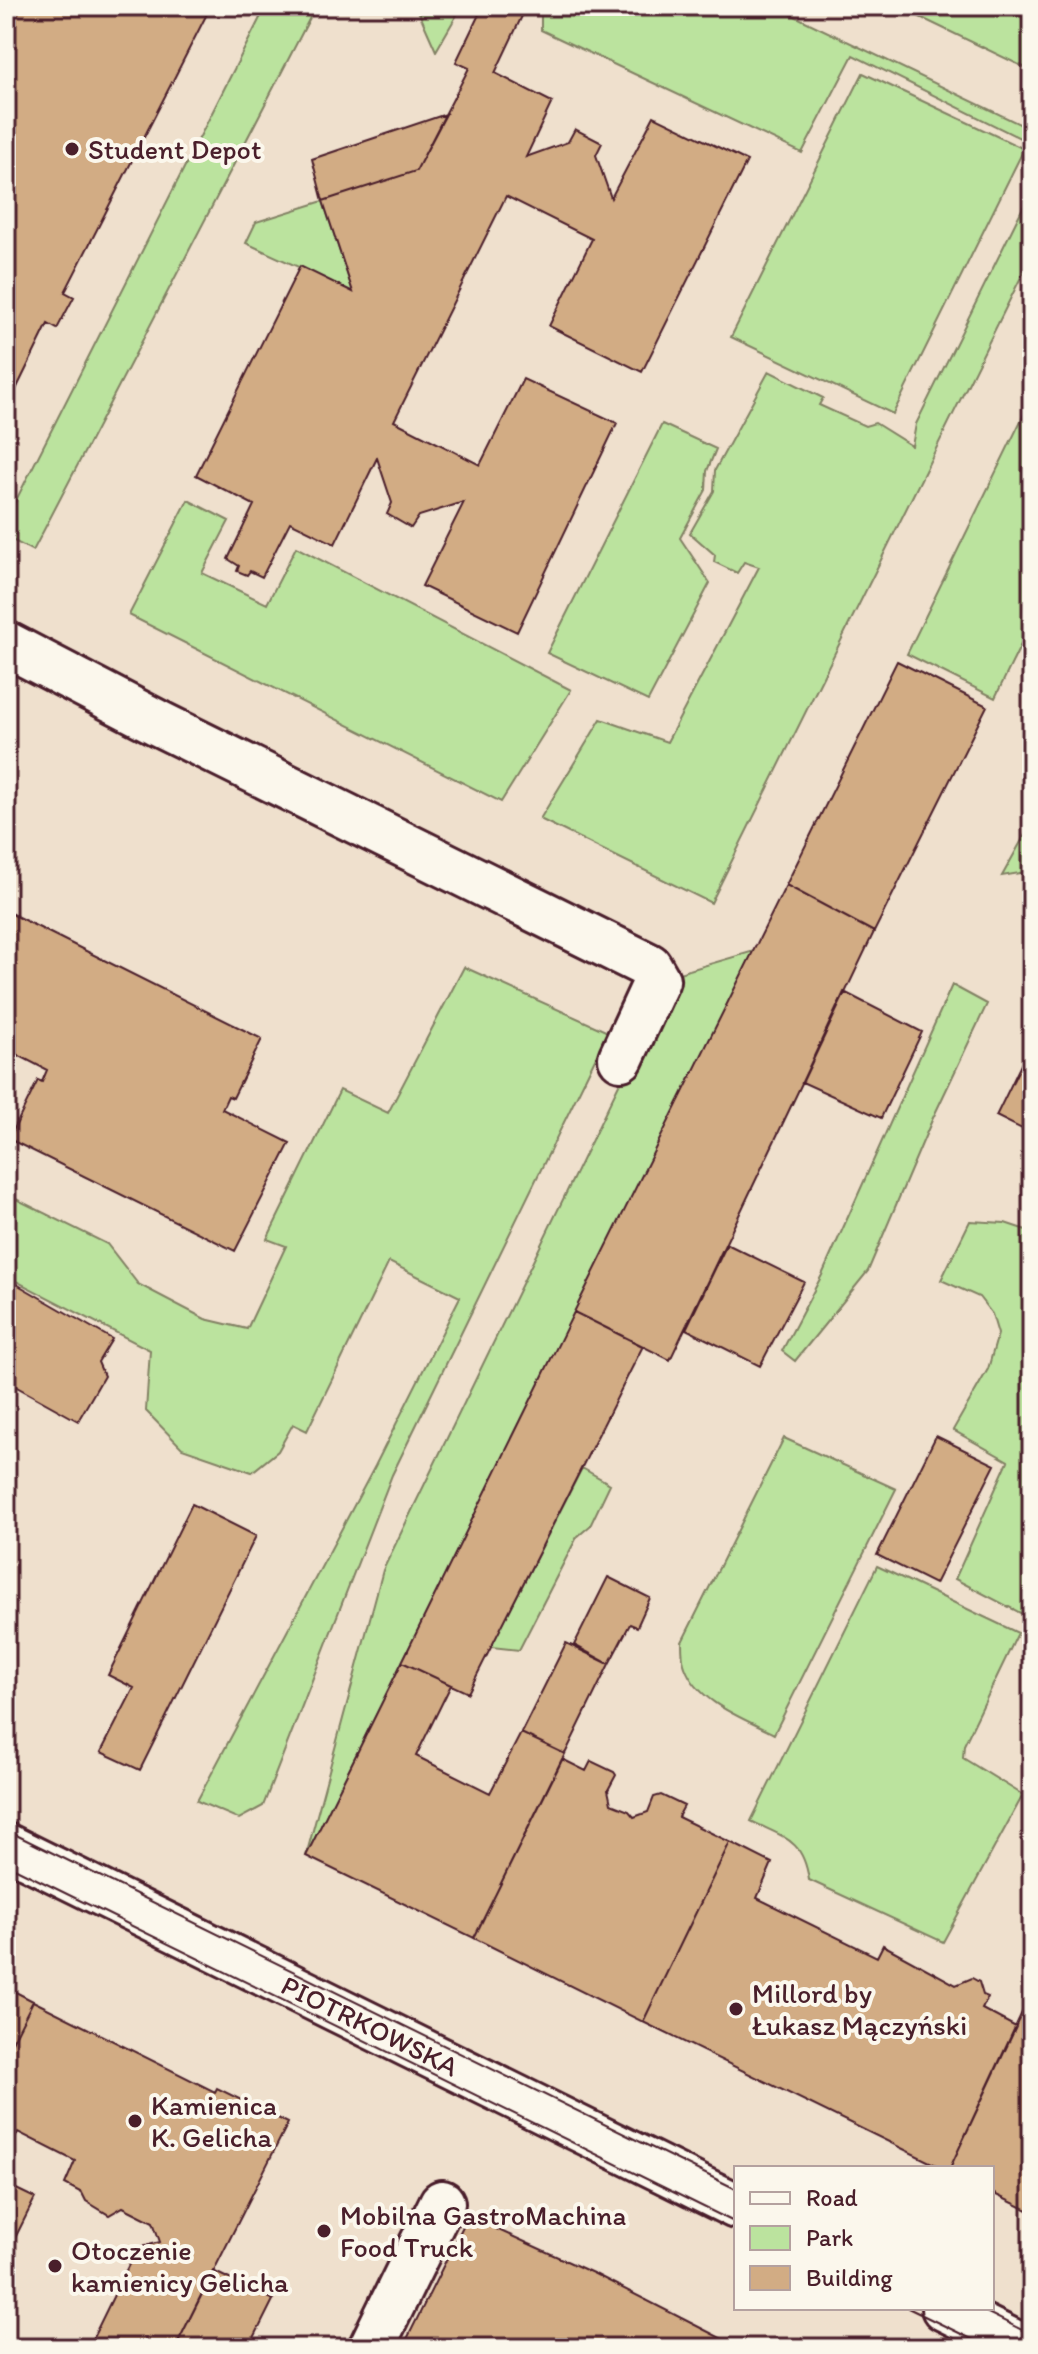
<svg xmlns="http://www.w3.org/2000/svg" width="1038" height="2354" font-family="Itim,sans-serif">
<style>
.green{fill:#bbe39e;stroke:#828164;stroke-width:2}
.building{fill:#d2ac84;stroke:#4a1f2b;stroke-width:2}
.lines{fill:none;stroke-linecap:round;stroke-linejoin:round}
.minor-casing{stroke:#4a1f2b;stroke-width:50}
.minor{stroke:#fbf7ec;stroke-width:44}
.tram{stroke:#4a1f2b;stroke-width:2}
.poi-dot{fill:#4a1f2b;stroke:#fbf7ec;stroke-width:3}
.labels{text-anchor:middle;stroke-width:8;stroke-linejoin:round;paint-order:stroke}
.poi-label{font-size:28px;fill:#4a1f2b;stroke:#fbf7ec;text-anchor:start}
.street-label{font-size:28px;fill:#4a1f2b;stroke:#fbf7ec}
</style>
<rect width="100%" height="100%" fill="#efe0cd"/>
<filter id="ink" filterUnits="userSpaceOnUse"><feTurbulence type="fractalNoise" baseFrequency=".0125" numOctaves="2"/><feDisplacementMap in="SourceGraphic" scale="16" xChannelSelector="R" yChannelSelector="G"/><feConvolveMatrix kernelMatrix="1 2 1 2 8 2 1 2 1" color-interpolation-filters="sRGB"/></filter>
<g filter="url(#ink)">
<path class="green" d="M 266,6 L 316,6 L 33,551 L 6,537 L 6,520 Z
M 416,6 L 462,6 L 436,51 Z
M 541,6 L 774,6 L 1032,130 L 1032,144 L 853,55 L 802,153 L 541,30 Z
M 897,6 L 1032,6 L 1032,71 Z
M 863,73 L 1024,149 L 893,414 L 731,337 Z
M 1032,189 L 1032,255 L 711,903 L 540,819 L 601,719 L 667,742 L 759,567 L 744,562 L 737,573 L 714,562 L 715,555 L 690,533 L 714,491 L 715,470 L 769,371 L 823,398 L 819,405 L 865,426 L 875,423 L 912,446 L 916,424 Z
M 323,201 L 353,292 L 246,243 L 256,222 Z
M 1032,398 L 1032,622 L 995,698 L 907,654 Z
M 662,424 L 716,449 L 707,471 L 706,490 L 680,538 L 710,583 L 648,701 L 547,653 Z
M 188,500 L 229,521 L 202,573 L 267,604 L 296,547 L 571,690 L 501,802 L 129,615 Z
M 1032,822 L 1032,871 L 1002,876 Z
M 754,951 L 306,1856 L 383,1570 L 672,975 Z
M 464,967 L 608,1032 L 392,1475 L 263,1806 L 239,1819 L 197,1801 L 375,1466 L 460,1297 L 389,1262 L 307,1431 L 293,1424 L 278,1451 L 252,1472 L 182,1448 L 146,1411 L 150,1350 L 6,1276 L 6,1194 L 107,1244 L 138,1284 L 205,1319 L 247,1329 L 286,1246 L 267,1239 L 340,1090 L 388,1113 Z
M 952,985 L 987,1004 L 932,1120 L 868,1271 L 795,1361 L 782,1351 L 822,1275 Z
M 970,1221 L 1005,1223 L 1032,1232 L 1032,1619 L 955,1579 L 1008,1461 L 953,1430 L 988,1369 L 998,1334 L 992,1314 L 979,1297 L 941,1280 Z
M 784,1438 L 896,1489 L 774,1734 C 743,1718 698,1703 685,1667 C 682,1660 682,1650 682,1642 Z
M 582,1468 L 610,1484 L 590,1526 L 577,1537 L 519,1650 L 491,1647 Z
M 877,1566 L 1018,1633 L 964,1745 L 963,1758 L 1023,1795 L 943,1942 L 809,1880 C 803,1839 785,1838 751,1821 Z"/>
<path class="building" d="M 6,6 L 211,6 L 65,292 L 74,297 L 57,329 L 48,324 L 6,410 Z
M 483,6 L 512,6 L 510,10 L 522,16 L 495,73 L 552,102 L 526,157 L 568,142 L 575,129 L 602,143 L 596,155 L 611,198 L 654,116 L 747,161 L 642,372 L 549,326 L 592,239 L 506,196 L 394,421 L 480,465 L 523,379 L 617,423 L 517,632 L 422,586 L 464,502 L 419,516 L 411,528 L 387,514 L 392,503 L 377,458 L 335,544 L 290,522 L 262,577 L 250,571 L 247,575 L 237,571 L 239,566 L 228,559 L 254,505 L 196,475 L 300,266 L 353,292 L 323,201 L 416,171 L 469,68 L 456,62 Z
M 446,114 L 416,171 L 323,201 L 312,159 Z
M 897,661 L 987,706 L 874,932 L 786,885 Z
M 786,885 L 874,932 L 670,1360 L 574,1312 Z
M 6,911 L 262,1039 L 233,1098 L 228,1096 L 222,1109 L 290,1143 L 235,1251 L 9,1139 L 38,1080 L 42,1082 L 47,1070 L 6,1049 Z
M 844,992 L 922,1032 L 881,1118 L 802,1082 Z
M 1032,1042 L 1032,1134 L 996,1116 Z
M 727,1244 L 804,1282 L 760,1366 L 686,1329 Z
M 6,1278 L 112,1339 L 98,1362 L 104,1376 L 78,1421 L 6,1381 Z
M 574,1312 L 643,1346 L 468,1693 L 402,1662 Z
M 936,1436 L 995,1465 L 935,1584 L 877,1555 Z
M 192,1504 L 256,1536 L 140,1770 L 101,1752 L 134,1688 L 108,1675 Z
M 608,1577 L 650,1598 L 637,1627 L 630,1624 L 609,1664 L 574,1645 Z
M 566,1643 L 609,1664 L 565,1754 L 521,1733 Z
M 402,1662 L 451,1685 L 416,1756 L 490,1793 L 521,1733 L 565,1754 L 474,1938 L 306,1856 Z
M 562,1759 L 586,1771 L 591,1761 L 614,1772 L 616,1775 L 608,1790 L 611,1804 L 629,1811 L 634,1817 L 648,1812 L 654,1797 L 661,1795 L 684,1806 L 678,1817 L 730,1842 L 643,2022 L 474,1938 Z
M 730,1842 L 772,1863 L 757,1898 L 877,1957 L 883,1945 L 956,1985 L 972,1978 L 979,1982 L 983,1995 L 988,1997 L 982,2009 L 1016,2027 L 950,2168 L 942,2168 L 643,2022 Z
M 6,1987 L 33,2001 L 6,2054 Z
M 33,2001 L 215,2092 L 217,2088 L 288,2123 L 175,2348 L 88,2348 L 137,2248 L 160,2242 L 153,2222 L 123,2207 L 109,2215 L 86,2201 L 82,2193 L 65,2184 L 75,2161 L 18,2132 L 6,2157 L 6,2054 Z
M 1024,2008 L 1032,2012 L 1032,2212 L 992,2193 L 992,2168 L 950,2168 Z
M 6,2184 L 35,2198 L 6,2256 Z
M 468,2216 L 595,2274 L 740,2348 L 409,2348 L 404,2345 Z
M 213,2271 L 273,2300 L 249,2348 L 175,2348 Z"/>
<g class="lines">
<defs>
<g id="minor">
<path d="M 6,644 L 160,724 L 649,966 L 657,980 L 621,1058"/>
<path id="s1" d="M 6,1846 L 736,2206"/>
<path d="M 944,2308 L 1025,2348"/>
<path d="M 371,2348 L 442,2203"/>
</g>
</defs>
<use href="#minor" class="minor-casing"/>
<use href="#minor" class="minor"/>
<path class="tram" d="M 6,1830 L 736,2189
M 6,1864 L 736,2223
M 908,2308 L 990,2348
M 978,2308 L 1032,2335"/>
</g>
</g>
<g class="poi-dot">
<circle cx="72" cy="149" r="8"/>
<circle cx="736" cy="2009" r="8"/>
<circle cx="135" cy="2121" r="8"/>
<circle cx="324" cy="2231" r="8"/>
<circle cx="55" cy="2266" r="8"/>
</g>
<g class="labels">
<g class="poi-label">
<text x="88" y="159">Student Depot</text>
<text x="752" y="2003">Millord by<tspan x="752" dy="32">Łukasz Mączyński</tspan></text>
<text x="151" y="2115">Kamienica<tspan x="151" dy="32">K. Gelicha</tspan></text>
<text x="340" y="2225">Mobilna GastroMachina<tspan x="340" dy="32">Food Truck</tspan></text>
<text x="71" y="2260">Otoczenie<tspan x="71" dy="32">kamienicy Gelicha</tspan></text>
</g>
<g class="street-label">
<text dy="10" stroke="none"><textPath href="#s1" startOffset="406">PIOTRKOWSKA</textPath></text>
</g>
</g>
<rect width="1038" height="2354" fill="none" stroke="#fbf7ec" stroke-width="32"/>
<rect x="16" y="16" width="1006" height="2322" fill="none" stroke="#4a1f2b" stroke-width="3" filter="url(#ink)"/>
<rect x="734" y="2166" width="260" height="144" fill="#fbf7ec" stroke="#b4a19f" stroke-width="2"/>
<rect x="750" y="2192" width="40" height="12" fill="#fbf7ec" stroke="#b4a19f" stroke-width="2"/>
<text x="806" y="2206" font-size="24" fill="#4a1f2b">Road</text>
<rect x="750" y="2226" width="40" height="24" fill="#bbe39e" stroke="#b4a19f" stroke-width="2"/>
<text x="806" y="2246" font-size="24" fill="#4a1f2b">Park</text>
<rect x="750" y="2266" width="40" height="24" fill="#d2ac84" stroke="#b4a19f" stroke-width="2"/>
<text x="806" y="2286" font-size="24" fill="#4a1f2b">Building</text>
</svg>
